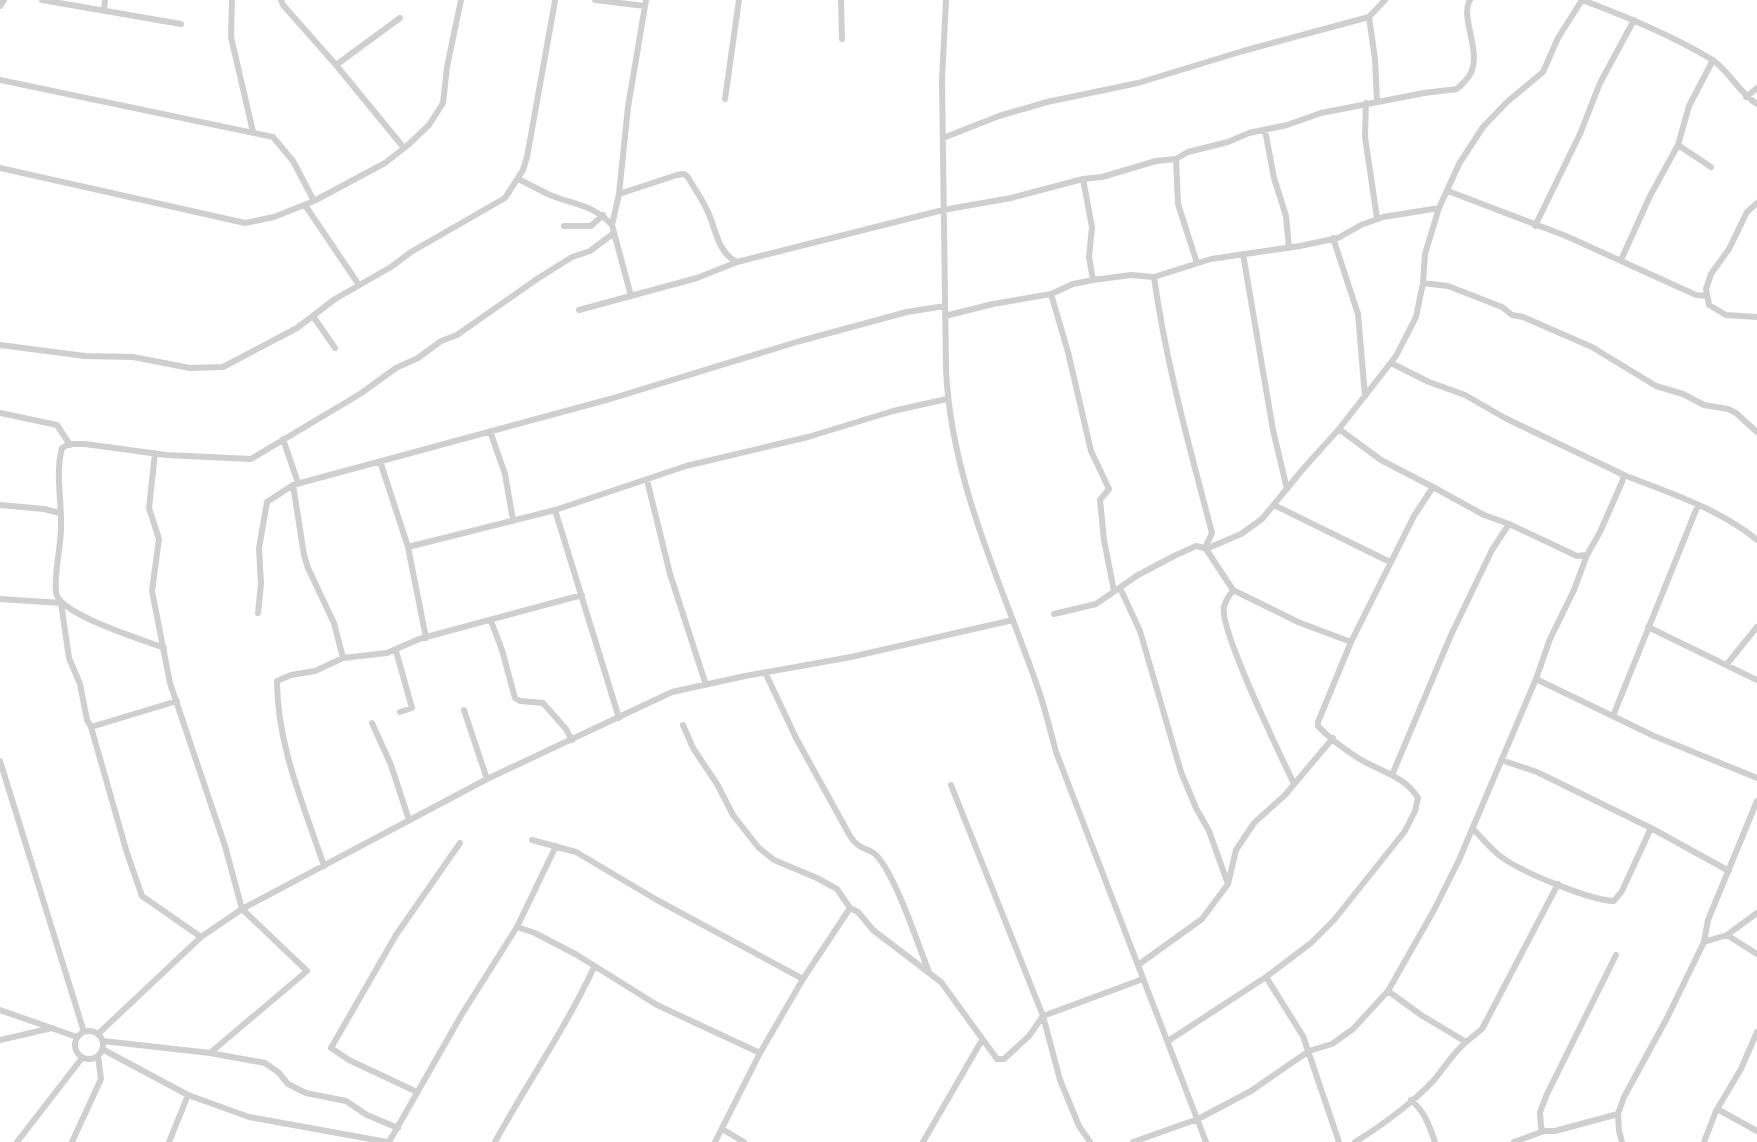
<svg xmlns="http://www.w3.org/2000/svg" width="1757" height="1142" font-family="Barlow,sans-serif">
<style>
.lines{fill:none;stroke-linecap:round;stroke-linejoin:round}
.minor{stroke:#cfcfcf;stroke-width:6}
</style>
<rect width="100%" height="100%" fill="#fff"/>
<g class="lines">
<path class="minor" d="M 42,0 L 181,24
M 232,0 L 231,37 L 253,132
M 281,0 L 283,5 L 336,65 L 404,148
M 595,0 L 645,6
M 841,0 L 842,39
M 946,0 L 942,80 L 946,369 C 951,484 1003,586 1040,694 C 1046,713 1051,733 1056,752 L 1206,1142
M 1582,0 C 1625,16 1671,35 1711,59 C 1728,69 1738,92 1757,104
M 0,6 L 4,0
M 104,10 L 105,0
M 336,65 L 400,18
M 0,80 L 273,137 L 293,161 L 314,201
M 1746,97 L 1757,88
M 725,99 L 739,0
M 1377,101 L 1375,59 L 1369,17 L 1385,0
M 1366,103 L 1365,137 L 1377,218
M 1265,130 L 1274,178 L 1286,216 L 1289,248
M 943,138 L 999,116 L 1047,102 L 1138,83 L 1243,51 L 1369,17
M 1678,145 L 1711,167
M 1176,159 L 1178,204 L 1197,263
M 0,168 L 245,223 L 274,217 L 314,201 L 385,163 L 408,145 L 429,125 L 443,103 L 447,67 L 461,0
M 518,179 C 529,184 539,190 550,195 C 574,205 592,204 612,225
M 1083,179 L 1102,177 L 1156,161 L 1176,159 L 1188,152 L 1228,142 L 1249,133 L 1287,125 L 1321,113 L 1424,93 L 1457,89 C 1462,84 1470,78 1472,70 C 1480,49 1460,16 1470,0
M 1448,191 L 1566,236 L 1696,295 L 1707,296
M 619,194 L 677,175 L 684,174 L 688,177 C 693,187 701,197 706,208 C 716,226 716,252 737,262
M 1757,203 L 1747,212 L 1729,249 L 1711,274 L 1706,289 L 1709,305 L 1726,315 L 1757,317
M 305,205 L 359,285
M 564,226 L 591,226 L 603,215
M 1535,226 L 1580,134 L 1600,83 L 1634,20
M 1333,238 L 1358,314 L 1365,396
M 1243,254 L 1273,430 L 1287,489
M 1621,260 L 1650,196 L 1678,145 L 1689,106 L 1713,60
M 1423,283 L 1448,286 L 1502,307 L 1512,315 L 1523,317 L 1592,347 L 1656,386 L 1683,394 L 1704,405 L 1728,409 L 1736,413 L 1757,432
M 1051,294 L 1068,352 L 1091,451 L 1109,489 L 1100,500 L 1104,540 L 1114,591
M 631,296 L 612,225 L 619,194 L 628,107 L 646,0
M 579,310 L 697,278 L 737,262 L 943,210 L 1011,198 L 1083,179 L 1092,227 L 1089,257 L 1093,280
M 313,316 L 335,348
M 945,316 L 993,304 L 1051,294 L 1073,284 L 1093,280 L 1131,275 L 1154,277 L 1211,259 L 1300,246 L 1338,238 L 1361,225 L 1383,217 L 1439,208
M 0,345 L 85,356 L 133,357 L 190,368 L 223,367 L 297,328 L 335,299 L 391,267 L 411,252 L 505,198 L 523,170 L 527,157 L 555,1
M 0,413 L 57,425 L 70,445
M 1339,429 L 1381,460 L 1433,487
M 490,431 L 505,474 L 513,520
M 283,439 L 298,483
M 155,453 L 149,508 L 159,539 L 152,591 L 170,683 L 225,846 L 242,909 L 307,971 L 210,1053 L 265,1063 L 278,1072 L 288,1084 L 306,1093 L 346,1101 L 367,1115 L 398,1128
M 380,461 L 408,547 L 426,638
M 1624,475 C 1669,493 1720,509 1757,540
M 647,480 L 670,574 L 706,685
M 293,485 L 304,555 L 308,568 L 334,623 L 343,658
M 0,505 L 44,509 L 60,513
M 1274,505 L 1390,562
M 555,510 L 686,466 L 808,437 L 893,411 L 947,399
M 408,547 L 555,510 L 619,718
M 1203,548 L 1206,549 L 1233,590 L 1298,622 L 1351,642
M 1206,549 L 1241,534 L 1262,519 L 1303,469 L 1339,429 L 1396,356 L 1416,317 L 1423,283 L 1425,254 L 1439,208 L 1459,164 L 1483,127 L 1507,102 L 1543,72 L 1558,38 L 1582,0
M 1120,588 L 1140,631 L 1181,772 L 1196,808 L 1209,831 L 1228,884
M 1233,590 C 1230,595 1225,601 1224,607 C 1219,630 1281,756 1294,784
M 0,599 L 61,603 L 69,658 L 80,684 L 87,720 L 91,727 L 127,853 L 142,896 L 201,937
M 258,613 L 261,584 L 259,548 L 267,502 L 293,485 L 610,399 L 800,341 L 907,312 L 945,306
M 1054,614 L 1096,604 L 1138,575 L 1174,556 L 1196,546 L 1205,548 L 1212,533 C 1190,449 1166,364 1154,277
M 491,621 L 502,650 L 515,698 L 520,701 L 543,703 L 566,729 L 572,740
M 1648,627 L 1757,680
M 164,648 C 144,640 57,614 56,592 C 54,571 61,548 61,527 C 62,501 55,474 62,448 L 69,444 L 85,444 L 166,455 L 251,459 L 360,394 L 396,368 L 418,358 L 441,341 L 457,335 L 537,279 L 572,257 L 590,251 L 614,233
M 396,651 L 412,708 L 400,712
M 1727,664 L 1757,627
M 765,672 L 796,738 L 850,836 C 860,852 869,847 877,856 C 897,879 917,942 929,972
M 1536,679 L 1654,736 L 1757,778
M 464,710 L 487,779
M 1613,716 L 1698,505
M 372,723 L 391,765 L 409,820
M 683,725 L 693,748 L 717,784 L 733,815 L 758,847 L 774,860 L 817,878 L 837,889 L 850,908 L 858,912 L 873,930 L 941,982 L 997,1059 L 1004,1059 L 1029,1036 L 1043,1016 L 1143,979
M 91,727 L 177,701
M 1501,760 L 1537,772 L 1651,828 L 1729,871
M 0,761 L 84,1032
M 1392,775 L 1451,635 L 1492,550 L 1509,524
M 951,785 L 1043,1016 L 1060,1080 L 1079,1126 L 1090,1142
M 1473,829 C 1482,838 1491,849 1500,856 C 1521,872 1589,900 1614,901 L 1622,891 L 1651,828
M 532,840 L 576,852 L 657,900 L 803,979
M 324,866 C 304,806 277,745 277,681 L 291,675 L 315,671 L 343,658 L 387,653 L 419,639 L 582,595
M 517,927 L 556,846
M 1727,935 L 1757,954
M 1704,942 L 1727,935 L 1757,913
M 1138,965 L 1202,919 L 1228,884 L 1236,850 L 1254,823 L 1285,795 L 1333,738
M 1266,977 L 1303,1036 L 1339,1142
M 0,1010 L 77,1037
M75 1045a14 14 0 1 1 28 0a14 14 0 1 1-28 0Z
M 98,1034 L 201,937 L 242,909 L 487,779 L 672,692 L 745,676 L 851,657 L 1013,620
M 0,1040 L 52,1028
M 103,1041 L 210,1053
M 1168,1041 L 1266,977 L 1311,943 L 1334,920 L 1405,831 L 1415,811 L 1418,798 C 1405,776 1379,771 1358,758 C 1344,749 1328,737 1318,726 L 1318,722 L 1351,642 L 1414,516 L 1433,487 L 1484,515 L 1509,524 L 1577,556 L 1587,555
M 1466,1042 L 1482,1029 L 1558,884
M 102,1049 L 188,1095 L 249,1117 L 387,1142
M 417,1092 L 349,1060 L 331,1048 L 396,935 L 460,843
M 1411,1100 C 1425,1112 1429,1125 1435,1142
M 1716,1111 L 1719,1110 L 1757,1131
M 722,1129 L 744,1142
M 1544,1131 L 1541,1128 L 1540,1112 L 1547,1094 L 1616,955
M 17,1142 L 82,1058
M 72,1142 L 101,1079 L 98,1056
M 169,1142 L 188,1095
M 389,1142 L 462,1014 L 517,927 L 535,933 L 577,955 L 657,1005 L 760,1053
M 495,1142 C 527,1083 566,1028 594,967
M 715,1142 L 760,1053 L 803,979 L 850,908
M 923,1142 L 982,1040
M 1133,1142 L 1198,1119 L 1251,1091 L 1309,1051 L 1332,1044 L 1353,1029 L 1388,991 L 1434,910 L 1459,860 L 1536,679 L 1550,639 L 1574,590 L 1587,555 L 1600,532 L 1622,482 L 1624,475 L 1505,418 L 1465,395 L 1429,382 L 1391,363
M 1355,1142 C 1380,1127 1415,1101 1434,1080 C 1445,1067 1453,1053 1466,1042 L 1421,1015 L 1388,991
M 1514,1142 L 1544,1131 L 1555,1131 L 1618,1114
M 1622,1142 L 1619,1131 L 1618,1114 L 1624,1097 L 1667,1018 L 1704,942 L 1708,920 L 1757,801
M 1704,1142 L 1716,1111 L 1741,1069 L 1757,1032"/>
</g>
</svg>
